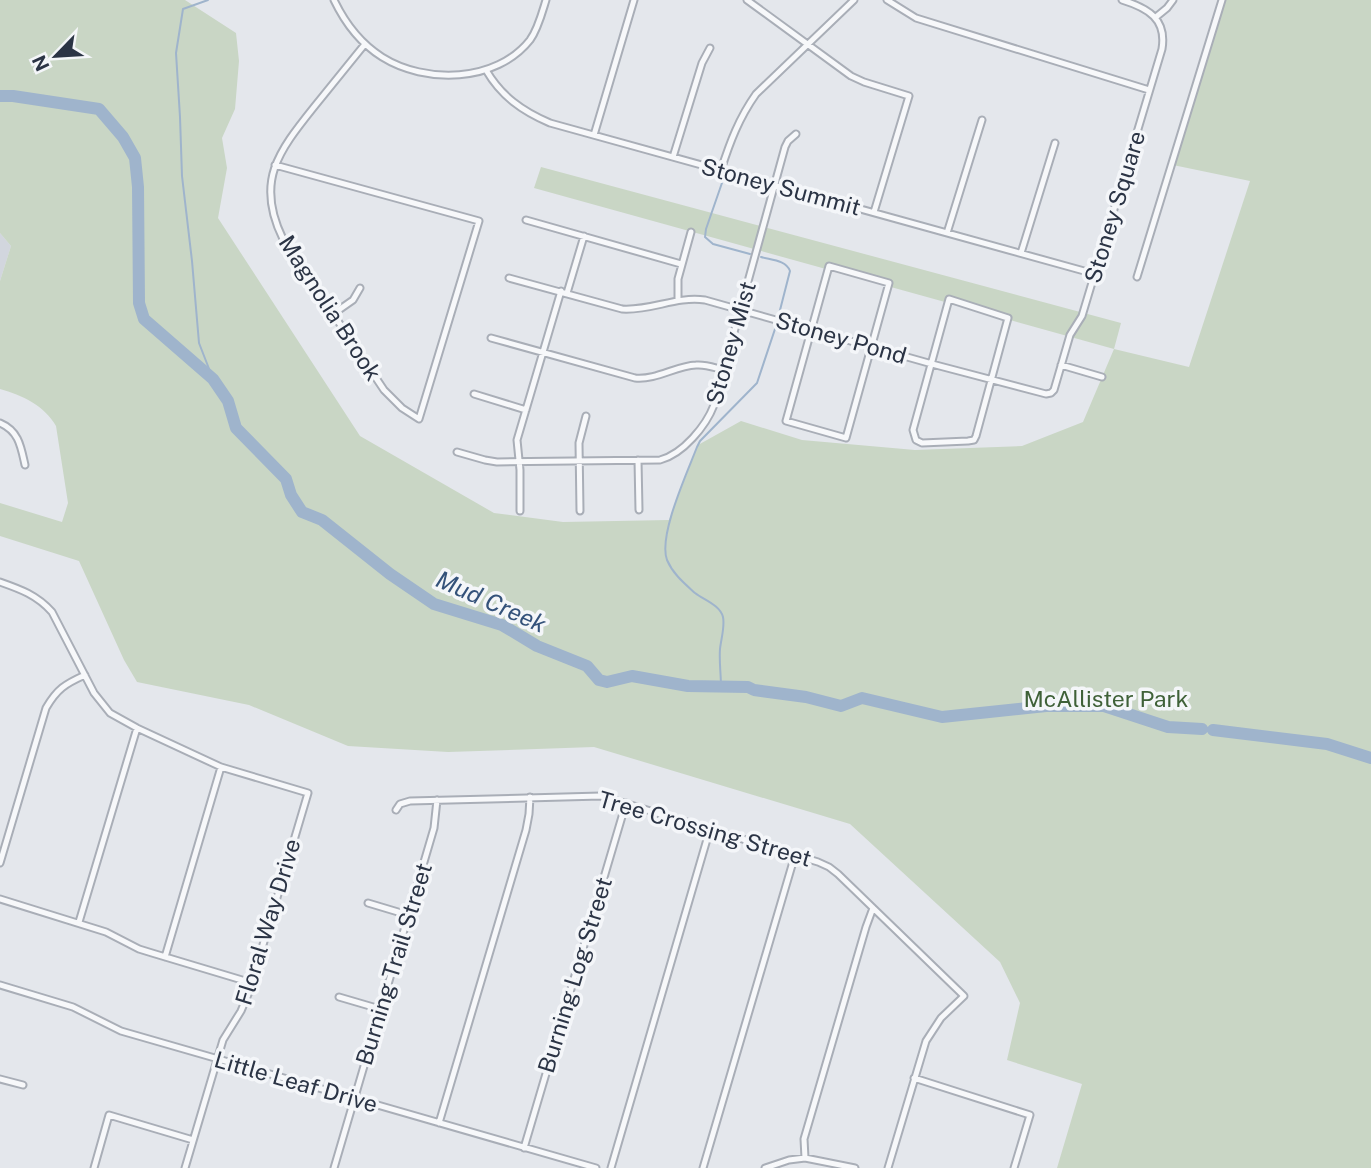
<svg xmlns="http://www.w3.org/2000/svg" width="1371" height="1168" font-family="'Public Sans',sans-serif">
<style>
.built{fill:#d2d6de}
.green{fill:#c9d6c5}
.lines{fill:none;stroke-linecap:round;stroke-linejoin:round}
.stream{stroke:#9fb4cc;stroke-width:2}
.river{stroke:#9fb4cc;stroke-width:12}
.minor-casing{stroke:#a9aeb7;stroke-width:9}
.minor{stroke:#f7f8fa;stroke-width:5}
.labels{text-anchor:middle;stroke-width:7;stroke-linejoin:round;paint-order:stroke}
.street-label{font-size:23px;fill:#2b3445;stroke:#f4f6f9}
.park-label{font-size:23px;fill:#3f6138;stroke:#f4f6f9}
.water-label{font-size:24px;font-style:italic;fill:#34527a;stroke:#f4f6f9}
</style>
<rect width="100%" height="100%" fill="#e4e7ec"/>
<path class="built" d="M 0,233 L 11,246 L 0,281 Z"/>
<path class="green" d="M 0,0 L 185,0 L 236,33 L 239,61 L 235,109 L 222,138 L 227,168 L 218,218 L 360,436 L 494,513 L 563,522 L 669,520 L 698,445 L 741,421 L 802,440 L 915,450 L 1022,446 L 1083,422 L 1114,349 L 534,188 L 541,167 L 1121,323 L 1114,349 L 1189,367 L 1250,181 L 1173,165 L 1224,0 L 1371,0 L 1371,1168 L 1057,1168 L 1082,1084 L 1007,1060 L 1020,1003 L 1000,962 L 850,824 L 594,747 L 448,752 L 348,746 L 249,705 L 137,682 L 124,660 L 79,561 L 0,536 L 0,503 L 62,522 L 68,503 L 56,426 C 45,406 22,395 0,389 L 0,281 L 11,246 L 0,233 Z"/>
<g class="lines">
<path class="stream" d="M 208,0 L 183,9 L 176,53 L 180,117 L 182,176 L 192,261 L 199,343 L 213,379
M 723,180 L 706,229 L 705,237 L 713,244 L 750,254
M 761,257 C 771,260 786,260 790,271 L 779,314
M 721,687 C 721,674 719,661 720,649 C 721,639 725,627 723,617 C 720,605 704,600 695,593 C 684,583 673,574 667,560 C 658,536 687,473 697,447 L 700,441 L 757,383 L 776,326"/>
<path class="river" d="M 0,96 L 13,96 L 99,109 L 123,137 L 135,158 L 138,187 L 139,303 L 144,319 L 213,379 L 228,401 L 236,428 L 286,479 L 291,495 L 302,512 L 322,520 L 390,574 L 434,604 L 502,625 L 537,646 L 587,666 L 599,680 L 607,682 L 632,676 L 688,686 L 748,687 L 754,690 L 806,697 L 841,706 L 862,698 L 942,717 L 1046,706 L 1104,706 L 1168,727 L 1202,729
M 1213,730 L 1327,744 L 1371,758"/>
<defs>
<path id="minor" d="M 334,0 C 345,23 360,43 382,57 C 425,84 496,83 530,40 C 538,29 542,13 546,0
M 747,0 L 851,76 L 864,82 L 909,96 L 874,212
M 887,0 L 916,18 L 1149,90
M 1156,17 L 1167,8 L 1173,0
M 486,70 C 501,96 522,111 550,123 L 1095,274
M 594,135 L 634,0
M 673,157 L 702,63 L 710,48
M 275,165 L 479,221 L 419,419 L 402,408 L 384,390 L 283,239 C 255,182 278,152 314,107 C 331,86 348,65 365,44
M 721,170 C 730,142 739,118 756,94 L 854,0
M 526,220 L 681,264
M 947,233 L 982,120
M 1021,253 L 1055,143
M 829,266 L 889,283 L 846,438 L 786,421 Z
M 1137,277 L 1222,0
M 509,278 L 622,309 C 652,311 675,296 705,300 L 932,364 L 1046,394 L 1051,393 L 1054,390 L 1070,335 L 1082,316 L 1162,49 C 1167,19 1148,8 1122,0
M 567,293 L 584,236
M 678,299 L 678,279 L 691,232
M 949,299 L 1008,318 L 976,436 L 974,440 L 968,441 L 922,443 L 916,440 L 913,430 Z
M 333,314 L 353,300 L 360,288
M 491,338 L 635,378 C 657,380 675,366 696,365 C 706,364 715,368 724,370
M 1061,365 L 1102,377
M 474,394 L 526,410
M 0,423 C 19,431 21,447 25,465
M 457,452 L 485,460 L 497,462 L 660,460 C 683,454 706,426 714,405 L 785,147 L 788,141 L 796,134
M 638,460 L 639,510
M 520,511 L 520,470 L 517,440 L 561,291
M 580,511 L 579,443 L 586,416
M 0,582 C 20,589 37,595 52,612 L 94,693 L 110,713 L 137,728 L 221,767 L 308,793 L 249,992 L 241,1011 L 223,1040 L 185,1168
M 396,810 L 400,804 L 410,801 L 601,796 L 818,862 L 829,867 L 838,874 L 964,996 L 941,1018 L 926,1041 L 888,1168
M 0,863 L 46,708 C 57,689 65,684 85,675
M 0,899 L 106,932 L 139,949 L 152,953 L 252,983
M 368,903 L 408,915
M 79,922 L 137,728
M 165,957 L 221,767
M 0,985 L 73,1007 L 121,1031 L 596,1168
M 339,997 L 380,1009
M 914,1078 L 1030,1115 L 1014,1168
M 0,1079 L 23,1085
M 439,1123 L 526,830 L 529,814 L 530,797
M 524,1148 L 626,803
M 805,1158 L 804,1139 L 866,927 L 873,908
M 94,1168 L 109,1115 L 193,1140
M 334,1168 L 434,828 L 437,800
M 611,1168 L 710,829
M 703,1168 L 795,855
M 765,1168 L 789,1160 L 805,1158 L 855,1168"/>
</defs>
<use href="#minor" class="minor-casing"/>
<use href="#minor" class="minor"/>
</g>
<g class="labels">
<g class="street-label">
<text transform="translate(781 187) rotate(15)" y="8">Stoney Summit</text>
<text transform="translate(1115 207) rotate(-73)" y="8">Stoney Square</text>
<text transform="translate(330 308) rotate(57)" y="8">Magnolia Brook</text>
<text transform="translate(841 338) rotate(16)" y="8">Stoney Pond</text>
<text transform="translate(731 343) rotate(-74)" y="8">Stoney Mist</text>
<text transform="translate(705 829) rotate(16)" y="8">Tree Crossing Street</text>
<text transform="translate(268 922) rotate(-73)" y="8">Floral Way Drive</text>
<text transform="translate(394 964) rotate(-73)" y="8">Burning Trail Street</text>
<text transform="translate(575 975) rotate(-73)" y="8">Burning Log Street</text>
<text transform="translate(296 1082) rotate(16)" y="8">Little Leaf Drive</text>
</g>
<g class="park-label">
<text x="1106" y="707">McAllister Park</text>
</g>
<g class="water-label">
<text transform="translate(491 602) rotate(24)" y="8">Mud Creek</text>
</g>
</g>
<g transform="translate(56 56) rotate(245)" stroke="#f4f6f9" stroke-width="5" paint-order="stroke">
<path d="M0-5L12 26L0 18L-12 26Z" fill="#2b3445"/>
<text y="-10" font-size="19" font-weight="bold" text-anchor="middle" fill="#2b3445">N</text>
</g>
</svg>
